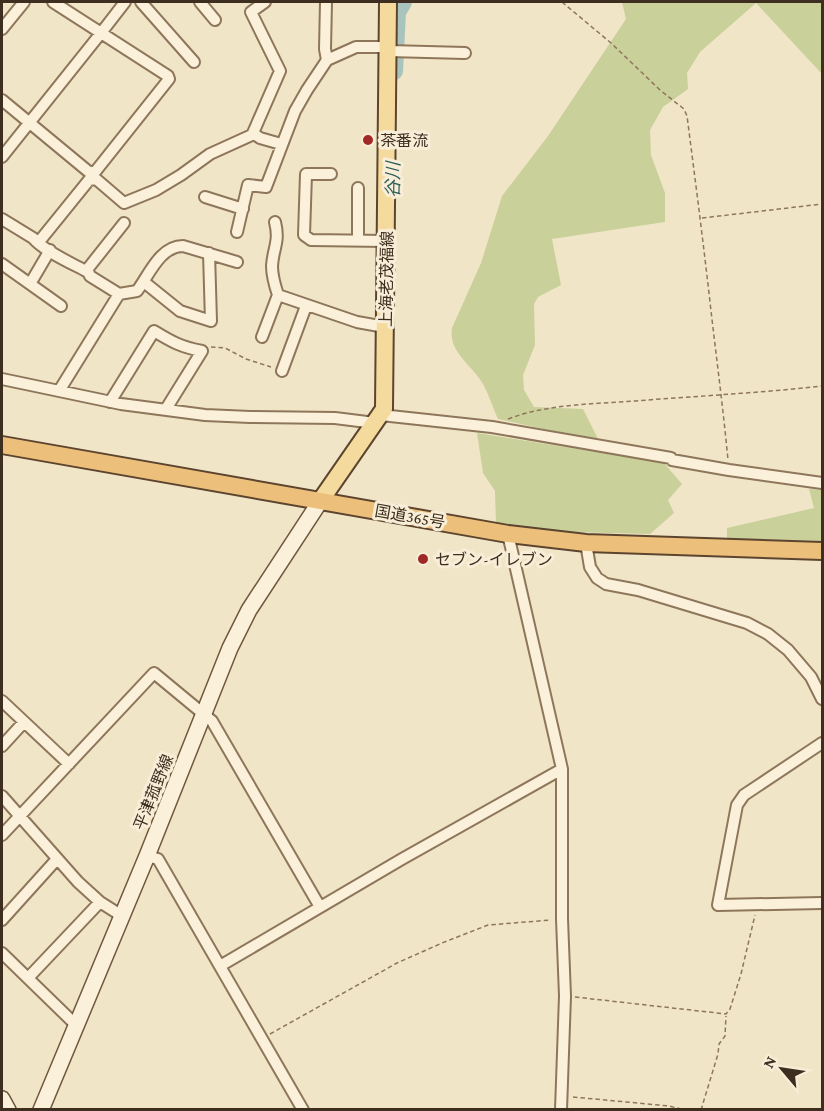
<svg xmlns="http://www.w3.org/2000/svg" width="824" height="1111" font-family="'Crimson Pro','Noto Sans JP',serif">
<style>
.green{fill:#c9d09a}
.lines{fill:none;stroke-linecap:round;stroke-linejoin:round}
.river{stroke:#a8c4bc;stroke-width:18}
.minor-casing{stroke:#8e765b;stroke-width:14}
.secondary-casing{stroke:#70573e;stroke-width:18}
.primary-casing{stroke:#5c442f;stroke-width:20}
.trunk-casing{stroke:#5c442f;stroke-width:20}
.path{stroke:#8e765b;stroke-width:1.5;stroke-dasharray:4.5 3;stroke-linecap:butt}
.minor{stroke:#fbf1db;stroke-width:10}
.secondary{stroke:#fbf1db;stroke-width:15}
.primary{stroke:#f5da9e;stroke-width:16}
.trunk{stroke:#ecc07a;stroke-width:16}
.poi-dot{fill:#a02827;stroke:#f8eed7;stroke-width:2}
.labels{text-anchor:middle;stroke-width:6;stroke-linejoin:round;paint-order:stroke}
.poi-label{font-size:16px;fill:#3d2e1f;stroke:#f8eed7;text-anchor:start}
.street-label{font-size:16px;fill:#3d2e1f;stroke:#f8eed7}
.water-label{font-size:18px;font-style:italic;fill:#2e5e5b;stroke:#f8eed7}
</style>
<rect width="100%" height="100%" fill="#f1e5c7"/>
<path class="green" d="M 622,2 L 822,2 L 822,74 L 756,3 L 700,52 L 687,73 L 688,89 L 663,107 L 650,130 L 651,155 L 665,193 L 665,222 L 552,239 L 561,285 L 538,297 L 534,304 L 535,345 L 523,375 L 524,390 L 534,407 L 583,409 L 599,441 L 498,419 C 493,408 489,395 483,384 C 472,365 448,352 452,328 L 481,263 L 502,196 L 548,136 L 626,19 Z
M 477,433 L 664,463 L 682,484 L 668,500 L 674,513 L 650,534 L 571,532 L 496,524 L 495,491 L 483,473 Z
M 809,489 L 822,490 L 822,543 L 727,540 L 727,528 L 814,508 Z"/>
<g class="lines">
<path class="river" d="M 394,71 L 397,12 L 403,2"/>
<defs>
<path id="minor" d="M 141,2 L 194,62
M 200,2 L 215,20
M 265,2 L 251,12 L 280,71 L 253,133 L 260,138 L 281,144
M 326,2 L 325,49 L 327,60
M 2,29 L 24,2
M 389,51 L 465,53
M 2,100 L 89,172 L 95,172 L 169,79 L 168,76 L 53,2
M 2,157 L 101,33 L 125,2
M 331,174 L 306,174 L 304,235 L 311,240 L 386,241
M 358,188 L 358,241
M 205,197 L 243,209
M 2,219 L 33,238 C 44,251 71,263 86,271 L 124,223
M 237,232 L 248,185 L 266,187 L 295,111 L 307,90 L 327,60 L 356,47 L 389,47
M 38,243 L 89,180 L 96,179 L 124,203 L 156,190 L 181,175 L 210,154 L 254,134
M 2,264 L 61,306
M 87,269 L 90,276 L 119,294
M 144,282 L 180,311 L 211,321 L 209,253
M 30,284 L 50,250
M 278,295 L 357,322 L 385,327
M 262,337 L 278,295 C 275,286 272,276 272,266 C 273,248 280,242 275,222
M 282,371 L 306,306
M 2,379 L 121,404 L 205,415 L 250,417 L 335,418 L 375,423
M 59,391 L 119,294 L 137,291 C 149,275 160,246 183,246 L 237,262
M 110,402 L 154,331 C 172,342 181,347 202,351 L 166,409
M 381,415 L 492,427 L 671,458 L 672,460 L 729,470 L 822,483
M 508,534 L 562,769 L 562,919 L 565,996 L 561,1110
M 586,543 L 590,567 L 597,578 L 606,584 L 638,590 L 747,623 L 768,634 L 788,650 L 811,677 L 822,699
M 2,701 L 69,764
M 822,743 L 744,795 L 737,805 L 718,905 L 822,903
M 2,746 L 24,722
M 2,796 L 78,882 L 100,902 L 122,916
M 2,835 L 154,673 L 212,721 L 320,907
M 147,856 L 158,859 L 303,1110
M 2,920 L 57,859
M 2,953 L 76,1025
M 220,966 L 402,859 L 562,769
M 28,978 L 100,902"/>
<path id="secondary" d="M 2,1099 L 8,1110
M 41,1110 L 147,856 L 230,648 L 249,610 L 321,500"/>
<path id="primary" d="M 321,500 L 384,409 L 388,2"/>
<path id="trunk" d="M 2,445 L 508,534 L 586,543 L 822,551"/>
</defs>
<use href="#minor" class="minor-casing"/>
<use href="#secondary" class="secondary-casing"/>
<use href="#primary" class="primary-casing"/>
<use href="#trunk" class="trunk-casing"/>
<path class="path" d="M 562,2 L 611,43 L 660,90 L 684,109 L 687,116 C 695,178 703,240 710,302 C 716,355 723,407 728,460
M 702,218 L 822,204
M 211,347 L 225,348 L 246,359 L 271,367
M 508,419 C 547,404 593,404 635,401 C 697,396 760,393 822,386
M 575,997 L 726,1014 L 730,1009 L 741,974 L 755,915
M 270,1034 L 397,963 L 442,943 L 488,925 L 551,920
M 573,1097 L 669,1106 L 685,1110
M 701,1110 L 718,1054 L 719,1044 L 725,1036 L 726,1016"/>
<use href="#minor" class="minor"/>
<use href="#secondary" class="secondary"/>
<use href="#primary" class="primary"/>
<use href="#trunk" class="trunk"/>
</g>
<g class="poi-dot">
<circle cx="368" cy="140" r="6"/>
<circle cx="423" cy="559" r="6"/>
</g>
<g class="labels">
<g class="poi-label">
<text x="380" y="146">茶番流</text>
<text x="435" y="565">セブン-イレブン</text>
</g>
<g class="street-label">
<text transform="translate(386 279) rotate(-89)" y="6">上海老茂福線</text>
<text transform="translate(410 516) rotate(10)" y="6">国道365号</text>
<text transform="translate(153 792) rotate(-68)" y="6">平津菰野線</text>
</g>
<g class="water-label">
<text transform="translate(393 180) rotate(-89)" y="6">谷川</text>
</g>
</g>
<rect width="824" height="1111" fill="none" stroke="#3d2e1f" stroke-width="6"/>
<g transform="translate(782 1069) rotate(299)" stroke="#f8eed7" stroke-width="4.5" paint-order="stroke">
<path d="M0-4.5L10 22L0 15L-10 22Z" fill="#3d2e1f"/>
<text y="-9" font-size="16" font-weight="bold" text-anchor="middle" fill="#3d2e1f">N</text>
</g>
</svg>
